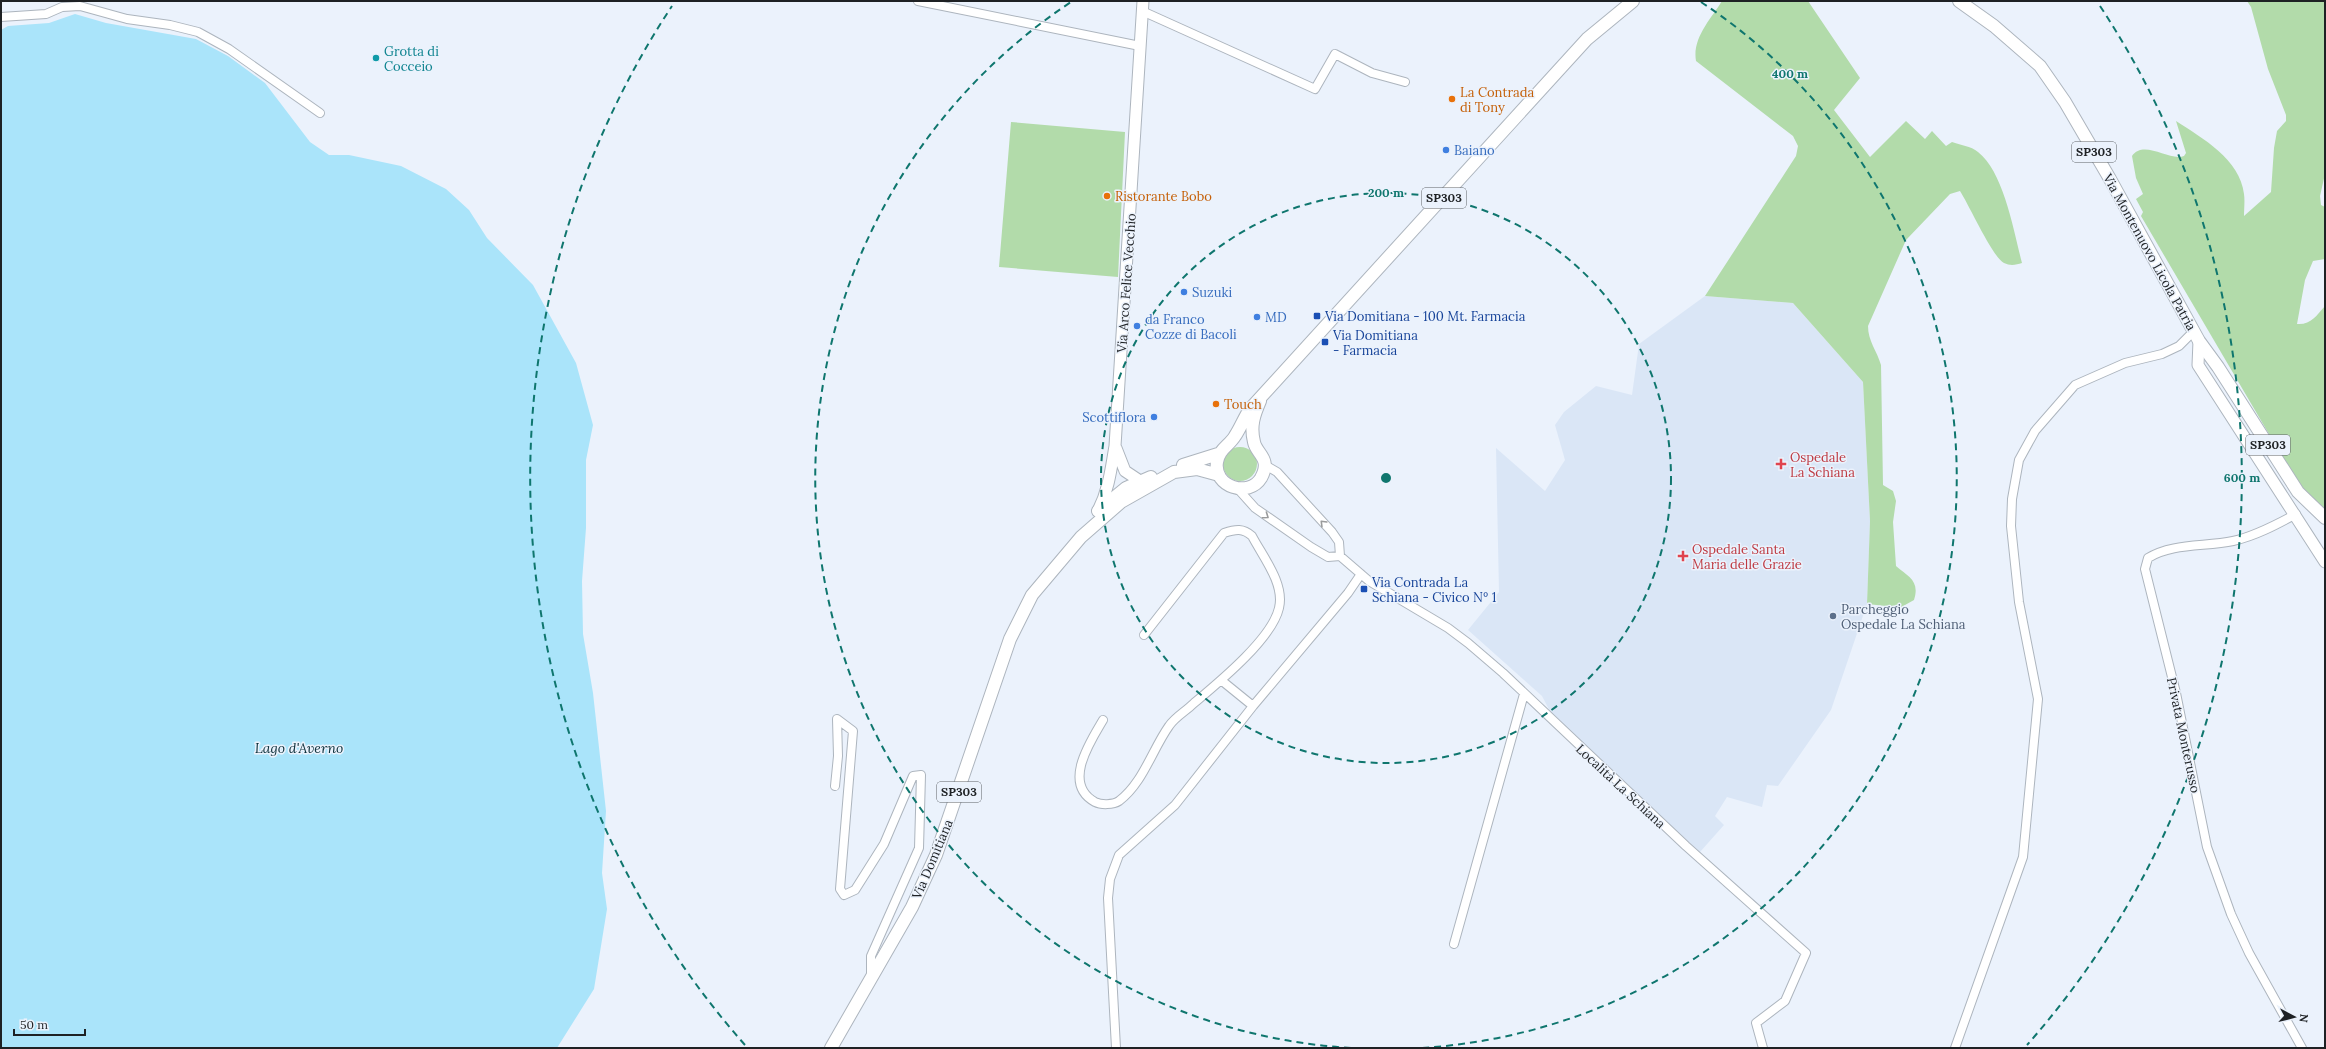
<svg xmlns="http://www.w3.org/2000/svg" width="2326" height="1049" font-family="Lora,serif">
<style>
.built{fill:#dae6f6}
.green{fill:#b2dbaa}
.water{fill:#aae4fa}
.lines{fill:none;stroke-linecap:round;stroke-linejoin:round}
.street-casing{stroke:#adb5be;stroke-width:10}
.secondary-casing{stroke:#adb5be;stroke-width:13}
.primary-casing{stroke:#adb5be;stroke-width:14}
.street{stroke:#fff;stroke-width:8}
.secondary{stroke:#fff;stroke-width:11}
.primary{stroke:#fff;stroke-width:12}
.oneway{stroke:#9a9b9c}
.ring{fill:none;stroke:#0f766e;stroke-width:2;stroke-dasharray:7 5}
.culture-dot{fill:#0f9aa8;stroke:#ebf2fc;stroke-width:1.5}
.food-dot{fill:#e8710a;stroke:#ebf2fc;stroke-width:1.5}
.shop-dot{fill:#3f7fe0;stroke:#ebf2fc;stroke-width:1.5}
.transit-dot{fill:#1a4fb4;stroke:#ebf2fc;stroke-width:1.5}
.health-dot{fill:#e0444e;stroke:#ebf2fc;stroke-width:1.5}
.service-dot{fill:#5c6f8a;stroke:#ebf2fc;stroke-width:1.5}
.labels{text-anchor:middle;stroke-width:3;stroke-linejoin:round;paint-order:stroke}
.shield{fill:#ebf2fc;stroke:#5c6065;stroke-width:1}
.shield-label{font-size:12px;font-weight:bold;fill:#1e2124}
.culture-label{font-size:13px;fill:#0d838f;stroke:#ebf2fc;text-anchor:start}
.food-label{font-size:13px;fill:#c56008;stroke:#ebf2fc;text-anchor:start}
.shop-label{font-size:13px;fill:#366cbe;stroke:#ebf2fc;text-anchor:start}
.street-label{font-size:13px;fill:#1e2124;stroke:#ebf2fc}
.transit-label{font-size:13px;fill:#164399;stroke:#ebf2fc;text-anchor:start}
.health-label{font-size:13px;fill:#be3a42;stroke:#ebf2fc;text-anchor:start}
.service-label{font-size:13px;fill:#4e5e75;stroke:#ebf2fc;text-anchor:start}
.water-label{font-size:14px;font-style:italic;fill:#0d313c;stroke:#ebf2fc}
.centre{fill:#0f766e;stroke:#ebf2fc;stroke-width:2}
.ring-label{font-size:12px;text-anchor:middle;font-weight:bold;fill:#0f766e;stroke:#ebf2fc;stroke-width:3;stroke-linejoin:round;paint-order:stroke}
</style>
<rect width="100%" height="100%" fill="#ebf2fc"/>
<path class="built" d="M 1705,296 L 1793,303 L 1863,382 L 1870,521 L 1867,604 L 1831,710 L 1778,786 L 1767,785 L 1762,807 L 1727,797 L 1715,816 L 1724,825 L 1700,852 L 1554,719 L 1542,696 L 1468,630 L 1499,592 L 1496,448 L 1545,491 L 1565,460 L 1555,425 L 1564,412 L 1596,386 L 1632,395 L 1639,344 Z"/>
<path class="green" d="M 1722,1 L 1808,1 L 1860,78 L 1834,110 L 1870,157 L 1906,121 L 1925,139 L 1932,131 L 1946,146 L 1952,142 C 1960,145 1971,146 1978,152 C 2004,172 2014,233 2022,263 C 2016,265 2010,266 2004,263 C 1993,258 1969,205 1960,191 L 1950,194 L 1906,240 L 1868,326 C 1868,341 1877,351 1881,365 L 1883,485 L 1893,491 L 1896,501 L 1893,522 L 1896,566 C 1909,577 1920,581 1914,600 L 1896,610 L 1886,606 L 1867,604 L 1870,521 L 1863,382 L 1793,303 L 1705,296 L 1796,156 L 1798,146 L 1793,136 L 1696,61 C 1692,38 1711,19 1722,1 Z
M 2247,1 L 2325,1 L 2325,174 L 2320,196 L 2321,205 L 2325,207 L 2325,259 L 2313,261 L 2305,280 L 2297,324 C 2311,325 2316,316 2325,306 L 2325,511 L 2312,500 L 2290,470 L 2141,216 L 2143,212 L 2136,199 L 2143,194 L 2136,178 L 2132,156 C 2144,139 2170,162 2184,156 L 2186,153 L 2176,121 C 2202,138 2240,159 2244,194 C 2245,201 2244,209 2244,216 L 2271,192 L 2274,148 L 2277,131 L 2286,121 L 2286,115 L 2268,69 L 2251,7 Z
M 1011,122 L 1125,132 L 1118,277 L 999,267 Z
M1223 464a17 17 0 1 1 34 0a17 17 0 1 1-34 0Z"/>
<path class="water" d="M 75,14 L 106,23 L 196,39 L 228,56 L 265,83 L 310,142 L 329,155 L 349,155 L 401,166 L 446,189 L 469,210 L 487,238 L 533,285 L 576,363 L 593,425 L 586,460 L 586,528 L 582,581 L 583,634 L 593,693 L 606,811 L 602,873 L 607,909 L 594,989 L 557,1048 L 1,1048 L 1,30 L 8,26 L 49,23 Z"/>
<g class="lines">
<defs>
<path id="street" d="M 918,1 L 1140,46
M 1142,11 L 1315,89 L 1335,54 L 1372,73 L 1405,82
M 1,17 L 46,14 L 62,7 L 80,6 L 127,19 L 170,25 L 198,32 L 229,49 L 320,113
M 1265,465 L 1277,472 L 1332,532 L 1339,542 L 1340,556 L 1369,581 L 1448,628 L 1468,643 L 1503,673 L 1686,846 L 1806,953 L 1785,1001 L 1756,1023 L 1763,1048
M 1238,489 L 1255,508 L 1311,547 L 1328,557 L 1340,556
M 2296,514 C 2276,525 2255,536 2233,541 C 2205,547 2172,543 2148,558 L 2145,569 L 2176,693 L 2207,847 L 2231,914 L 2249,953 L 2302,1048
M 1221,680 L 1253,706
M 1103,720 C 1090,742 1062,784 1095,802 C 1101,805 1113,805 1119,801 C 1143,783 1152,750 1169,726 C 1175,717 1186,711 1193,704 C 1218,683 1272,639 1279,608 C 1285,584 1263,557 1252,536 C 1243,528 1236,529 1224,533 L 1144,635
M 835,786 L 838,756 L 837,719 L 853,731 L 840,889 L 844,895 L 855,890 L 884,844 L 913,776 L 921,775 L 919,848 L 871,956 L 871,978
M 1454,944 L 1524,694
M 1116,1048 L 1108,898 L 1110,879 L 1119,855 L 1175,805 L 1253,706 L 1348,593 L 1361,574
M 1955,1048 L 2023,857 L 2038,699 L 2019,602 L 2011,526 L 2012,499 L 2019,460 L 2035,431 L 2075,385 L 2125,363 L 2162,354 L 2179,346 L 2193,332"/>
<path id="secondary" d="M 2199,341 L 2198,365 L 2325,562
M 1116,448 L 1125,471 L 1140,481
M 1098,511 C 1109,489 1111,469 1115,446 L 1143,1"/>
<path id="primary" d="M 1959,1 L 1994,26 L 2040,66 L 2065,102 L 2110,179 L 2199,341 L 2218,367 L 2298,492 L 2325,518
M 1260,401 C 1254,415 1250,426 1254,442 C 1256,454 1272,458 1261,478 C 1249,498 1213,487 1217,462 C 1219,449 1229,446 1235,436 C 1241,427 1244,418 1250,409 L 1587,39 L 1633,1
M 1183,465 L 1218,454
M 1098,511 L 1126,488 L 1151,477
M 831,1048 L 912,907 L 936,855 L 1010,639 L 1032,595 L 1081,537 L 1121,502 L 1174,472 L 1197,469 L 1219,475"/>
</defs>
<use href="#street" class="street-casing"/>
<use href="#secondary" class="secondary-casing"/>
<use href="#primary" class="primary-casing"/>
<use href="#street" class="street"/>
<use href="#secondary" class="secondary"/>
<use href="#primary" class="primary"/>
</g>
<defs><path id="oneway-chevron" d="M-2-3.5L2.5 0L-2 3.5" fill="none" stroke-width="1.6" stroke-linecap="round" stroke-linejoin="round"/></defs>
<g class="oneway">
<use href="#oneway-chevron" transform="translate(1266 516) rotate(35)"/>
<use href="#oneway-chevron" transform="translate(1323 523) rotate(-135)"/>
</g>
<g class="ring">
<circle cx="1386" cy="478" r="285"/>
<path d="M1351 1048A571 571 0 0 1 1071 2M1701 2A571 571 0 0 1 1421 1048"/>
<path d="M745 1045A856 856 0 0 1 672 6M2100 6A856 856 0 0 1 2027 1045"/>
</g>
<circle class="culture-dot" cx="376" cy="58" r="4"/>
<g class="food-dot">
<circle cx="1452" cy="99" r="4"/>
<circle cx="1107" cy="196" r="4"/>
<circle cx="1216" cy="404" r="4"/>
</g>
<g class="shop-dot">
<circle cx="1446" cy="150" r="4"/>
<circle cx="1184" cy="292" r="4"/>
<circle cx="1257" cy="317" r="4"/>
<circle cx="1137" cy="326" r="4"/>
<circle cx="1154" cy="417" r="4"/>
</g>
<g class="transit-dot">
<rect x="1313" y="312" width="8" height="8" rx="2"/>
<rect x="1321" y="338" width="8" height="8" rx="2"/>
<rect x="1360" y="585" width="8" height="8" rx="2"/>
</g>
<g class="health-dot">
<path d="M1779 458h4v4h4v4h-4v4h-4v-4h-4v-4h4z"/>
<path d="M1681 550h4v4h4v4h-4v4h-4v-4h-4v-4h4z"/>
</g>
<circle class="service-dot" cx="1833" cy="616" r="4"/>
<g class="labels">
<g class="shield">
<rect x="2072" y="142" width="44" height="20" rx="3"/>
<rect x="1422" y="188" width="44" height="20" rx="3"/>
<rect x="2246" y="435" width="44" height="20" rx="3"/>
<rect x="937" y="782" width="44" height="20" rx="3"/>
</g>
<g class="shield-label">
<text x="2094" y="156">SP303</text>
<text x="1444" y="202">SP303</text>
<text x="2268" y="449">SP303</text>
<text x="959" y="796">SP303</text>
</g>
<g class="culture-label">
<text x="384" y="56">Grotta di<tspan x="384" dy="15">Cocceio</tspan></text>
</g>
<g class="food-label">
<text x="1460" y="97">La Contrada<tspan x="1460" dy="15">di Tony</tspan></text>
<text x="1115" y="201">Ristorante Bobo</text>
<text x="1224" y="409">Touch</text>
</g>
<g class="shop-label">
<text x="1454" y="155">Baiano</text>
<text x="1192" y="297">Suzuki</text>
<text x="1265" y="322">MD</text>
<text x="1145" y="324">da Franco<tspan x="1145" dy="15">Cozze di Bacoli</tspan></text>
<text x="1146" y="422" text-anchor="end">Scottiflora</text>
</g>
<g class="street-label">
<text transform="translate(2150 252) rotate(61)" y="5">Via Montenuovo Licola Patria</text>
<text transform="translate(1126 283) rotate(-86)" y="5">Via Arco Felice Vecchio</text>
<text transform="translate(2184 735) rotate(78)" y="5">Privata Monterusso</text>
<text transform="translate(1621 786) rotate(43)" y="5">Località La Schiana</text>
<text transform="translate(932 859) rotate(-67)" y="5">Via Domitiana</text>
</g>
<g class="transit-label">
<text x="1325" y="321">Via Domitiana - 100 Mt. Farmacia</text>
<text x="1333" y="340">Via Domitiana<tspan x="1333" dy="15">- Farmacia</tspan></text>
<text x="1372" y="587">Via Contrada La<tspan x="1372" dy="15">Schiana - Civico N° 1</tspan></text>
</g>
<g class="health-label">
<text x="1790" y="462">Ospedale<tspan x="1790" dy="15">La Schiana</tspan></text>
<text x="1692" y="554">Ospedale Santa<tspan x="1692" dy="15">Maria delle Grazie</tspan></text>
</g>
<g class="service-label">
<text x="1841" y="614">Parcheggio<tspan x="1841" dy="15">Ospedale La Schiana</tspan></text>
</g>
<g class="water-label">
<text x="299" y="753">Lago d'Averno</text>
</g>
</g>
<circle cx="1386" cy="478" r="6" class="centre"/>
<g class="ring-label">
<text x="1790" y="78">400 m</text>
<text x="1386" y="197">200 m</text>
<text x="2242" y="482">600 m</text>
</g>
<rect width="2326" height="1049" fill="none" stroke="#1e2124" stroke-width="4"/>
<g transform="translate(2294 1017) rotate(97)" stroke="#ebf2fc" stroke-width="3" paint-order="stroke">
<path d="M0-3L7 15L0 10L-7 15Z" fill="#1e2124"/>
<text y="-6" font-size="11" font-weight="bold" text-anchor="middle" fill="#1e2124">N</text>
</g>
<path d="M14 1029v6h71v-6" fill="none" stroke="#1e2124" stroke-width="2"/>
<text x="20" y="1029" font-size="12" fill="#1e2124" stroke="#ebf2fc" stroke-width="3" paint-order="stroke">50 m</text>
</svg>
